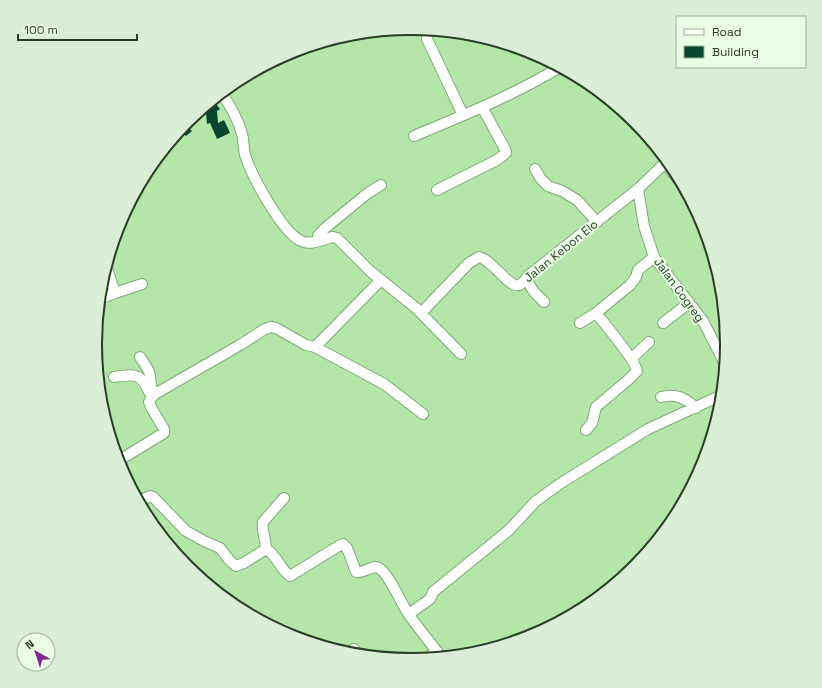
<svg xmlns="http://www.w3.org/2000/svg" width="822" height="688" font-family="'Space Grotesk',sans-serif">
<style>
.green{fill:#ef9493}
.building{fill:#05472e}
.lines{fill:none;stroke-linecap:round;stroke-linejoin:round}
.minor-casing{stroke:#7cab73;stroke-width:12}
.minor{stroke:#fff;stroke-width:10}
.labels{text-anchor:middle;stroke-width:4;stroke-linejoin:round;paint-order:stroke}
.street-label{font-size:12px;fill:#2a3d26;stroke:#e9fde5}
.rim{fill:none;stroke:#2a3d26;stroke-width:2}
</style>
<rect width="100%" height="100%" fill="#b4e6aa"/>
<path class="green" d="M 639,126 L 667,160 L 664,162 L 635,131 Z"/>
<path class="building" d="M 213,100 L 220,109 L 217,111 L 218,123 L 224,120 L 230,133 L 217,139 L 210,123 L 207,124 L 206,113 L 189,128 L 192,131 L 186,136 L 183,133 L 178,138 L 176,135 L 188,120 Z"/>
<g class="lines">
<defs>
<path id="minor" d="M 427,39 L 463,115
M 221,93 C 230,105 238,119 242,134 C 244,141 243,150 246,158 C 253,178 282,232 301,241 C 310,246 324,239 333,237 L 337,238 L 370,271 L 416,308 L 461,354
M 414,136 C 464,115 514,95 560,67
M 665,163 L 681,183
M 535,169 L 541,179 L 548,186 L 562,191 L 577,200 L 597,222
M 638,189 L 644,226 L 654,257 L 703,321 L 725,364
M 437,190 L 497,160 L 506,153 L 505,149 L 482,107
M 319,241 L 318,236 L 324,229 L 368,193 L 381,185
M 106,265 L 115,293 L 142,284
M 526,279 L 534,292 L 544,302
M 99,299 L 115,293
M 421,313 L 469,263 L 479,257 C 492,260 510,289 519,285 C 523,283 526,279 528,276 L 638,189 L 667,161
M 580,323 L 596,313
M 663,323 L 689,303
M 315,347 L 384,384 L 423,414
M 140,357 C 143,362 149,369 150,375 C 151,382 149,383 153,391
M 631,359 L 649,342
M 114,377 C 140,373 140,374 152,397
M 661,397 C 676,393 685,398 696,408
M 586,430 L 592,423 L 596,407 L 628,380 L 637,371 C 636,361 604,323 596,313 L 630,285 L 636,277 L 638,270 L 654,257
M 118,461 L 164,433 L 164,429 L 152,409 L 149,402 L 152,397 L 155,394 L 240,345 L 265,329 L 271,327 L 276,328 L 306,345 L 315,347 L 381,280
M 139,501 L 150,496 L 153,497 L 186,531 L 204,541 L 220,548 L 230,561 L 236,566 L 244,563 L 266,549 C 277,555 280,569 290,576 L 337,547 L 343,544 L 347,548 L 356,572 C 364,574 372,564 379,568 C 389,574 402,605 409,615 C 419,629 431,643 441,657
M 266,549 C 266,539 261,531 263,522 L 284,498
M 409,614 L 430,599 L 433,592 L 508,531 L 536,501 L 561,483 L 648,429 L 722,395
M 348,654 L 354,649
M 427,658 L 437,651"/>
</defs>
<use href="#minor" class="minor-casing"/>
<use href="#minor" class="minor"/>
</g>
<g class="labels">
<g class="street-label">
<text transform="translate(561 251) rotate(-39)" y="4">Jalan Kebon Elo</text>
<text transform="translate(679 290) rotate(54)" y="4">Jalan Cogreg</text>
</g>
</g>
<path d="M0 0H822V688H0ZM102 344a309 309 0 1 1 618 0a309 309 0 1 1-618 0Z" fill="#daeed6" fill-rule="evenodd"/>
<path class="rim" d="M102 344a309 309 0 1 1 618 0a309 309 0 1 1-618 0Z"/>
<rect x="676" y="16" width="130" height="52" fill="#e9fde5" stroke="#9db099"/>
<rect x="684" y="29" width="20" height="6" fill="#ffffff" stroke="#9db099"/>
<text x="712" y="36" font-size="12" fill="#2a3d26">Road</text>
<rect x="684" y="46" width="20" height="12" fill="#05472e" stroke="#9db099"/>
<text x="712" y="56" font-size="12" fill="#2a3d26">Building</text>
<g transform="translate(36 652) rotate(321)"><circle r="19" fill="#e9fde5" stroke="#9db099"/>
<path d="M0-3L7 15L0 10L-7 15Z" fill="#812692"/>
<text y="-6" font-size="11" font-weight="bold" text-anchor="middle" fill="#2a3d26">N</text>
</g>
<path d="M18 34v6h119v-6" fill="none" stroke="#2a3d26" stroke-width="2"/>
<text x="24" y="34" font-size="12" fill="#2a3d26" stroke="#e9fde5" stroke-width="3" paint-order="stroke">100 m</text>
</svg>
